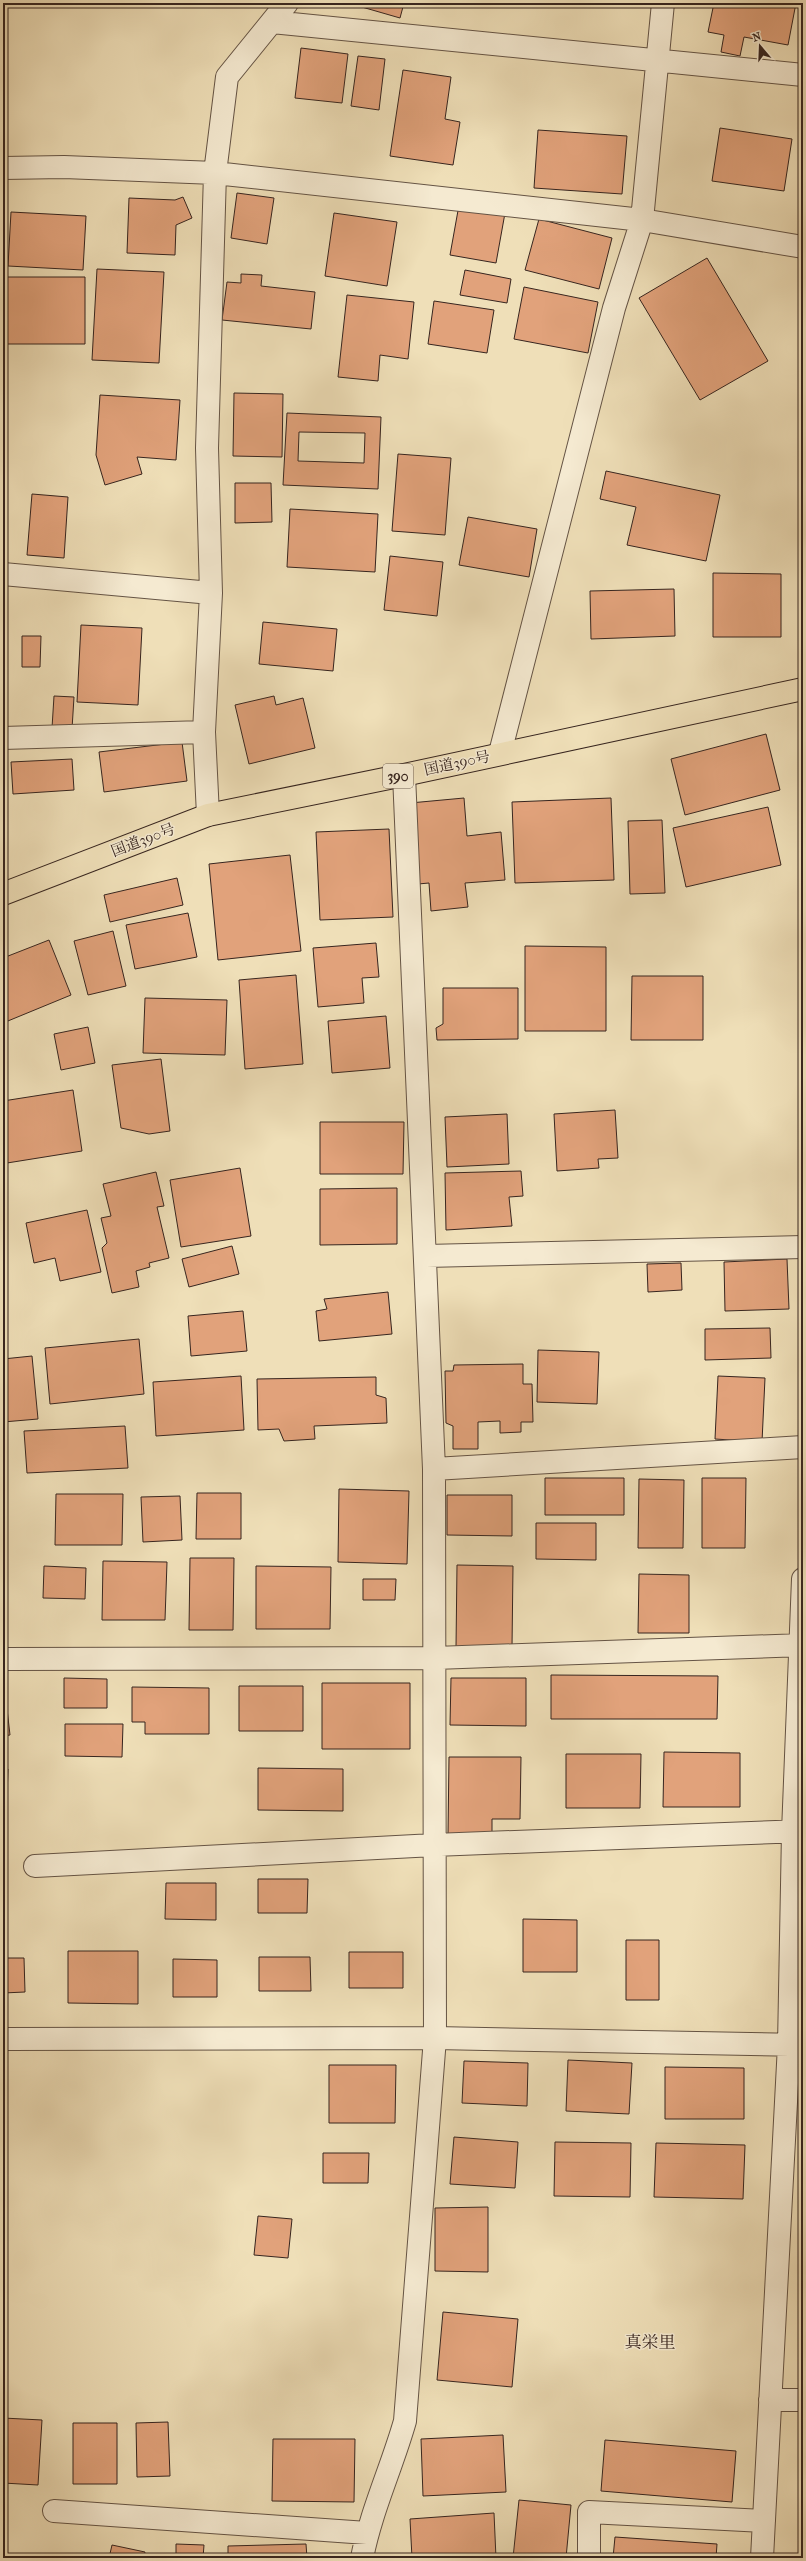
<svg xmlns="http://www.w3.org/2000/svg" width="806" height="2561" font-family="'IM FELL French Canon','Noto Serif JP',serif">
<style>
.building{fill:#e1a27b;stroke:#37251f;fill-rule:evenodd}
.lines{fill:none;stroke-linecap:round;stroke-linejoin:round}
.minor-casing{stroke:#655445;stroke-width:24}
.highway-casing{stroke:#37251f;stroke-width:24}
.minor{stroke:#f5ead1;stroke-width:22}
.highway{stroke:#efdfb8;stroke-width:22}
.labels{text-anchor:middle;stroke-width:3;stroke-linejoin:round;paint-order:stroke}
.shield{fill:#f5ead1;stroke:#706054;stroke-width:1}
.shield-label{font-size:14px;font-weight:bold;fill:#37251f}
.street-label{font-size:15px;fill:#37251f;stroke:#f5ead1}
.quarter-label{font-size:17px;fill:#37251f;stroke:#f5ead1}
</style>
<rect width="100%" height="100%" fill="#efdfb8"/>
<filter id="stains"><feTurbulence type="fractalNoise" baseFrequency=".005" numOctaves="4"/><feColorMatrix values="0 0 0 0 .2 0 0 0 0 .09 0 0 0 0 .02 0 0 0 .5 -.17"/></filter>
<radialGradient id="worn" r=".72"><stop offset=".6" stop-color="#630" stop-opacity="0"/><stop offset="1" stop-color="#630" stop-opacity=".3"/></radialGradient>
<path class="building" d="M 348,3 L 404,3 L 400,18 Z
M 714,3 L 796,3 L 788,45 L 744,37 L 740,56 L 721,52 L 724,35 L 708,32 Z
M 301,48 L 348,54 L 342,103 L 295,98 Z
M 358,56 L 385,59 L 379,110 L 351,106 Z
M 403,70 L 451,77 L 445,119 L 460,122 L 453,165 L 390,156 Z
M 720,128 L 792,139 L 784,191 L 712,181 Z
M 538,130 L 627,136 L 622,194 L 534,188 Z
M 803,174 L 803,196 L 801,195 Z
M 237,193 L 274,198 L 267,244 L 231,238 Z
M 183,197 L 192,218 L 176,225 L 175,255 L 127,253 L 129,198 L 175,200 Z
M 459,205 L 505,213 L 496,263 L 450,255 Z
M 11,212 L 86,216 L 83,270 L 8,266 Z
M 334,213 L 397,222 L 387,286 L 325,276 Z
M 539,219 L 612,238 L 599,289 L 525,270 Z
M 707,258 L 768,361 L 700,400 L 639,298 Z
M 97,269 L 164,272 L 159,363 L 92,360 Z
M 465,270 L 511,279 L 507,303 L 460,295 Z
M 241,274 L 262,275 L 261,286 L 315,292 L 311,329 L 222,320 L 227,282 L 241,283 Z
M 5,277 L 85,277 L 85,344 L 6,344 Z
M 524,287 L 598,302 L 588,353 L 514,339 Z
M 347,295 L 414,302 L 408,359 L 380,355 L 378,381 L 338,377 Z
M 434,301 L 494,310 L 487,353 L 428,344 Z
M 234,393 L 283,394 L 282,457 L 233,456 Z
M 100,395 L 180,400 L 176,460 L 137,457 L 142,474 L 105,485 L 96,455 Z
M 287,413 L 381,417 L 378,489 L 283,485 ZM 299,432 L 365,433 L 364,463 L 298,461 Z
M 398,454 L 451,458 L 445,535 L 392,531 Z
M 606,471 L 720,495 L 706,561 L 627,545 L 636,507 L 600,499 Z
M 235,483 L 271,483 L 272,522 L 235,523 Z
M 32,494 L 68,497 L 64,558 L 27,555 Z
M 290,509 L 378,514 L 375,572 L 287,567 Z
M 468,517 L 537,529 L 529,577 L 459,565 Z
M 390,556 L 443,562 L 437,616 L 384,610 Z
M 713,573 L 781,574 L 781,637 L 713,637 Z
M 674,589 L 675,636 L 591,639 L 590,591 Z
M 263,622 L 337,629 L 333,671 L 259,664 Z
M 81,625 L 142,628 L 138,705 L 77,702 Z
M 22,636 L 41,636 L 40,667 L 22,667 Z
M 54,696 L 74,697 L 72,729 L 52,728 Z
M 274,696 L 276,705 L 303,698 L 315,748 L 249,764 L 235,705 Z
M 766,734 L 780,790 L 685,815 L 671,759 Z
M 182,742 L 187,781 L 104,792 L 99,752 Z
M 3,759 L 6,759 L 6,793 L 3,793 Z
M 72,759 L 74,790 L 13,794 L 11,762 Z
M 464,798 L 467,836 L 501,832 L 505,880 L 465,883 L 468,907 L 431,911 L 429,883 L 418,884 L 410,803 Z
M 611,798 L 614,880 L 515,883 L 512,802 Z
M 768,807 L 781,865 L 686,887 L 673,828 Z
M 662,820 L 665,893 L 630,894 L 628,821 Z
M 389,829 L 393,917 L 320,920 L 316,832 Z
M 290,855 L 301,951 L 218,960 L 209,864 Z
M 177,878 L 183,905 L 110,922 L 104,895 Z
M 188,913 L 197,957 L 135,969 L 126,925 Z
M 113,931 L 126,986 L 88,995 L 74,941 Z
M 49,940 L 71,995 L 3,1023 L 3,958 Z
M 376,943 L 379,977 L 362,978 L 364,1003 L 318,1007 L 313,948 Z
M 525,946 L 606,947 L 606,1031 L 525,1031 Z
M 296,975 L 303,1064 L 245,1069 L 239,980 Z
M 632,976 L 703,976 L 703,1040 L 631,1040 Z
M 443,988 L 518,988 L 518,1039 L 437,1040 L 436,1028 L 443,1024 Z
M 145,998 L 227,1000 L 225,1055 L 143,1053 Z
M 386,1016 L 390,1068 L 332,1073 L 328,1021 Z
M 88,1027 L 95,1063 L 61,1070 L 54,1034 Z
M 161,1059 L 170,1131 L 149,1134 L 121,1128 L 112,1065 Z
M 73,1090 L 82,1151 L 7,1163 L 3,1138 L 3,1101 Z
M 615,1110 L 618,1158 L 598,1159 L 599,1168 L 557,1171 L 554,1114 Z
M 507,1114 L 509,1164 L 447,1167 L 445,1117 Z
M 320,1122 L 404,1122 L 403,1174 L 320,1174 Z
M 240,1168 L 251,1236 L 181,1247 L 170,1180 Z
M 521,1171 L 523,1196 L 509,1197 L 512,1226 L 446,1230 L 445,1173 Z
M 156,1172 L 164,1206 L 157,1207 L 169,1258 L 149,1263 L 150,1267 L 136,1271 L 139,1287 L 112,1293 L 102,1248 L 107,1243 L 101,1218 L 111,1216 L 103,1184 Z
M 397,1188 L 397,1244 L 320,1245 L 320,1189 Z
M 87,1210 L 101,1272 L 60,1281 L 55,1258 L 34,1263 L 26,1223 Z
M 232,1246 L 239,1274 L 189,1287 L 182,1259 Z
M 787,1259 L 789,1309 L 725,1311 L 724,1262 Z
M 681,1263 L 682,1290 L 648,1292 L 647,1264 Z
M 388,1292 L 392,1334 L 319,1341 L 316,1311 L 327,1309 L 324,1299 Z
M 243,1311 L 247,1351 L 191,1356 L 188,1316 Z
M 770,1328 L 771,1358 L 705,1360 L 705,1329 Z
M 139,1339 L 144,1394 L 50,1404 L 45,1348 Z
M 538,1350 L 599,1352 L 597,1404 L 537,1402 Z
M 32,1356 L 38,1419 L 3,1422 L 3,1359 Z
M 523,1364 L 523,1384 L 532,1384 L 533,1422 L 521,1422 L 521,1432 L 500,1433 L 500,1421 L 478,1422 L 478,1449 L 453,1449 L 453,1426 L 446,1423 L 445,1371 L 453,1371 L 454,1365 Z
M 241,1376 L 244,1430 L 156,1436 L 153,1382 Z
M 718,1376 L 765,1378 L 762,1442 L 715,1439 Z
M 376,1377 L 376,1395 L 386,1398 L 387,1423 L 314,1426 L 315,1439 L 284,1441 L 279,1429 L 258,1430 L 257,1379 Z
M 125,1426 L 128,1468 L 27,1473 L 24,1431 Z
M 545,1478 L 624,1478 L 624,1515 L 545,1515 Z
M 702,1478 L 746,1478 L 745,1548 L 702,1548 Z
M 639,1479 L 684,1480 L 683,1548 L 638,1548 Z
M 339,1489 L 409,1491 L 407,1564 L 338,1562 Z
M 197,1493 L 241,1493 L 241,1539 L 196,1539 Z
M 56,1494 L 123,1494 L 122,1545 L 55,1545 Z
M 447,1495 L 512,1495 L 512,1536 L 447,1535 Z
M 180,1496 L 182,1540 L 143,1542 L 141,1497 Z
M 536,1523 L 596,1523 L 596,1560 L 536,1559 Z
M 190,1558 L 234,1558 L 233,1630 L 189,1630 Z
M 103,1561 L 167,1562 L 165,1620 L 102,1620 Z
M 457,1565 L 513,1566 L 512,1647 L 456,1647 Z
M 44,1566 L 86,1568 L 85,1599 L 43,1598 Z
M 256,1566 L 331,1567 L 330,1629 L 256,1629 Z
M 639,1574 L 689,1575 L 689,1633 L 638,1633 Z
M 363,1579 L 396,1579 L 395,1600 L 363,1600 Z
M 3,1674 L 10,1735 L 3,1736 Z
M 551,1675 L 718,1676 L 717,1719 L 551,1719 Z
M 64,1678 L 107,1679 L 107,1708 L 64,1708 Z
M 451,1678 L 526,1678 L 526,1726 L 450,1725 Z
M 322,1683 L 410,1683 L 410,1749 L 322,1749 Z
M 239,1686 L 303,1686 L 303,1731 L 239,1731 Z
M 132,1687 L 209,1688 L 209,1734 L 145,1734 L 145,1722 L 132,1722 Z
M 65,1724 L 123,1724 L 122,1757 L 65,1756 Z
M 664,1752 L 740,1753 L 740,1807 L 663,1807 Z
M 566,1754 L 641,1754 L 640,1808 L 566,1808 Z
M 449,1757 L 521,1757 L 520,1819 L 492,1819 L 492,1835 L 448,1835 Z
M 258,1768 L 343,1769 L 343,1811 L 258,1810 Z
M 3,1769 L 8,1769 L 6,1823 L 3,1823 Z
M 258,1879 L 308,1879 L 307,1913 L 258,1913 Z
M 166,1883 L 216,1883 L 216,1920 L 165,1919 Z
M 523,1919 L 577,1920 L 577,1972 L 523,1972 Z
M 626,1940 L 659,1940 L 659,2000 L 626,2000 Z
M 68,1951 L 138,1951 L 138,2004 L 68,2003 Z
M 349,1952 L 403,1952 L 403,1988 L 349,1988 Z
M 259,1957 L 310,1957 L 311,1991 L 259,1991 Z
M 3,1958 L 24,1958 L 25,1992 L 3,1993 Z
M 173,1959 L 217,1960 L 217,1997 L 173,1997 Z
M 568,2060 L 632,2063 L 629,2114 L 566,2111 Z
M 464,2061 L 528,2063 L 527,2106 L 462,2103 Z
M 329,2065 L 396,2065 L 395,2123 L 329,2123 Z
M 665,2067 L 744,2068 L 744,2119 L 665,2119 Z
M 454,2137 L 518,2142 L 515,2188 L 450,2184 Z
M 555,2142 L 631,2143 L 630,2197 L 554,2196 Z
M 656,2143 L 745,2145 L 743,2199 L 654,2197 Z
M 323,2153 L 369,2153 L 368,2183 L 323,2183 Z
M 488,2207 L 488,2272 L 435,2271 L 435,2208 Z
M 258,2216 L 292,2219 L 288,2258 L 254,2255 Z
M 443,2312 L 518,2319 L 512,2387 L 437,2380 Z
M 3,2418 L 42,2420 L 38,2485 L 3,2483 Z
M 168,2422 L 170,2476 L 137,2477 L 136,2423 Z
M 73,2423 L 117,2423 L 117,2484 L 73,2484 Z
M 801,2429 L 803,2430 L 803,2477 L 800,2476 Z
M 503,2435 L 506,2492 L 423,2496 L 421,2439 Z
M 273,2439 L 355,2439 L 354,2502 L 272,2501 Z
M 605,2440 L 736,2451 L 732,2502 L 601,2491 Z
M 519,2500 L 571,2505 L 566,2558 L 513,2558 Z
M 494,2513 L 496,2558 L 412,2558 L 410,2519 Z
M 615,2537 L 717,2544 L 716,2558 L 613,2558 Z
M 176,2544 L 204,2545 L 203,2558 L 176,2558 Z
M 306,2544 L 307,2558 L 228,2558 L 228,2546 Z
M 112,2545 L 145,2552 L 144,2558 L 109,2558 Z"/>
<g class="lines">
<defs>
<path id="minor" d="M 272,22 L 803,75
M 3,168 L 64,167 L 215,173 L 642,220 L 803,247
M 3,574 L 211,593
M 3,738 L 204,732
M 500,753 L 614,308 L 642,220 L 663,3
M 208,815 L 204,732 L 211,593 L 207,448 L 215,173 L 227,77 L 287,3
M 426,1256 L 803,1247
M 434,1469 L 803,1447
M 3,1659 L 435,1658 L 803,1645
M 35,1866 L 434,1845 L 803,1831
M 3,2039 L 435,2038 L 803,2045
M 770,2400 L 803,2400
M 54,2511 L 367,2533
M 362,2558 C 371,2511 392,2467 405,2421 L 435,2038 L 434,1469 L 404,775
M 589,2558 L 589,2512 L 764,2521
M 762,2558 L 789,2045 L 793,1832 L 803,1579"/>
<path id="highway" d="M 3,894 L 208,815 L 404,775 L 803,689"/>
</defs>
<use href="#minor" class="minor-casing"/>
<use href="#highway" class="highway-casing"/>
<use href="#minor" class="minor"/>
<use href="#highway" class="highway"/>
</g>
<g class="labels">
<rect class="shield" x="383" y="764" width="30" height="24" rx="3"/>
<g class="shield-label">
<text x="398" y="781">390</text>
</g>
<g class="street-label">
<text transform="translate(457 763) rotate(-12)" y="5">国道390号</text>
<text transform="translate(143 840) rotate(-21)" y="5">国道390号</text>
</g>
<g class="quarter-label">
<text x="650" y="2348">真栄里</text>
</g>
</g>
<rect width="806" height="2561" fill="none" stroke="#efdfb8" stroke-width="16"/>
<rect x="4" y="4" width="798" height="2553" fill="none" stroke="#37251f" stroke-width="2"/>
<rect x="8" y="8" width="790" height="2545" fill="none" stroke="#37251f"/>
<g transform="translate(760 46) rotate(341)" stroke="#f5ead1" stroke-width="3" paint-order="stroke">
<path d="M0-3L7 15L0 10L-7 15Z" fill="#37251f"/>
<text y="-6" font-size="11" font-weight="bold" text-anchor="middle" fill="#37251f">N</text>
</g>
<rect width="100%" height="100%" filter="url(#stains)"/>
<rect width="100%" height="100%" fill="url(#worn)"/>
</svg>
